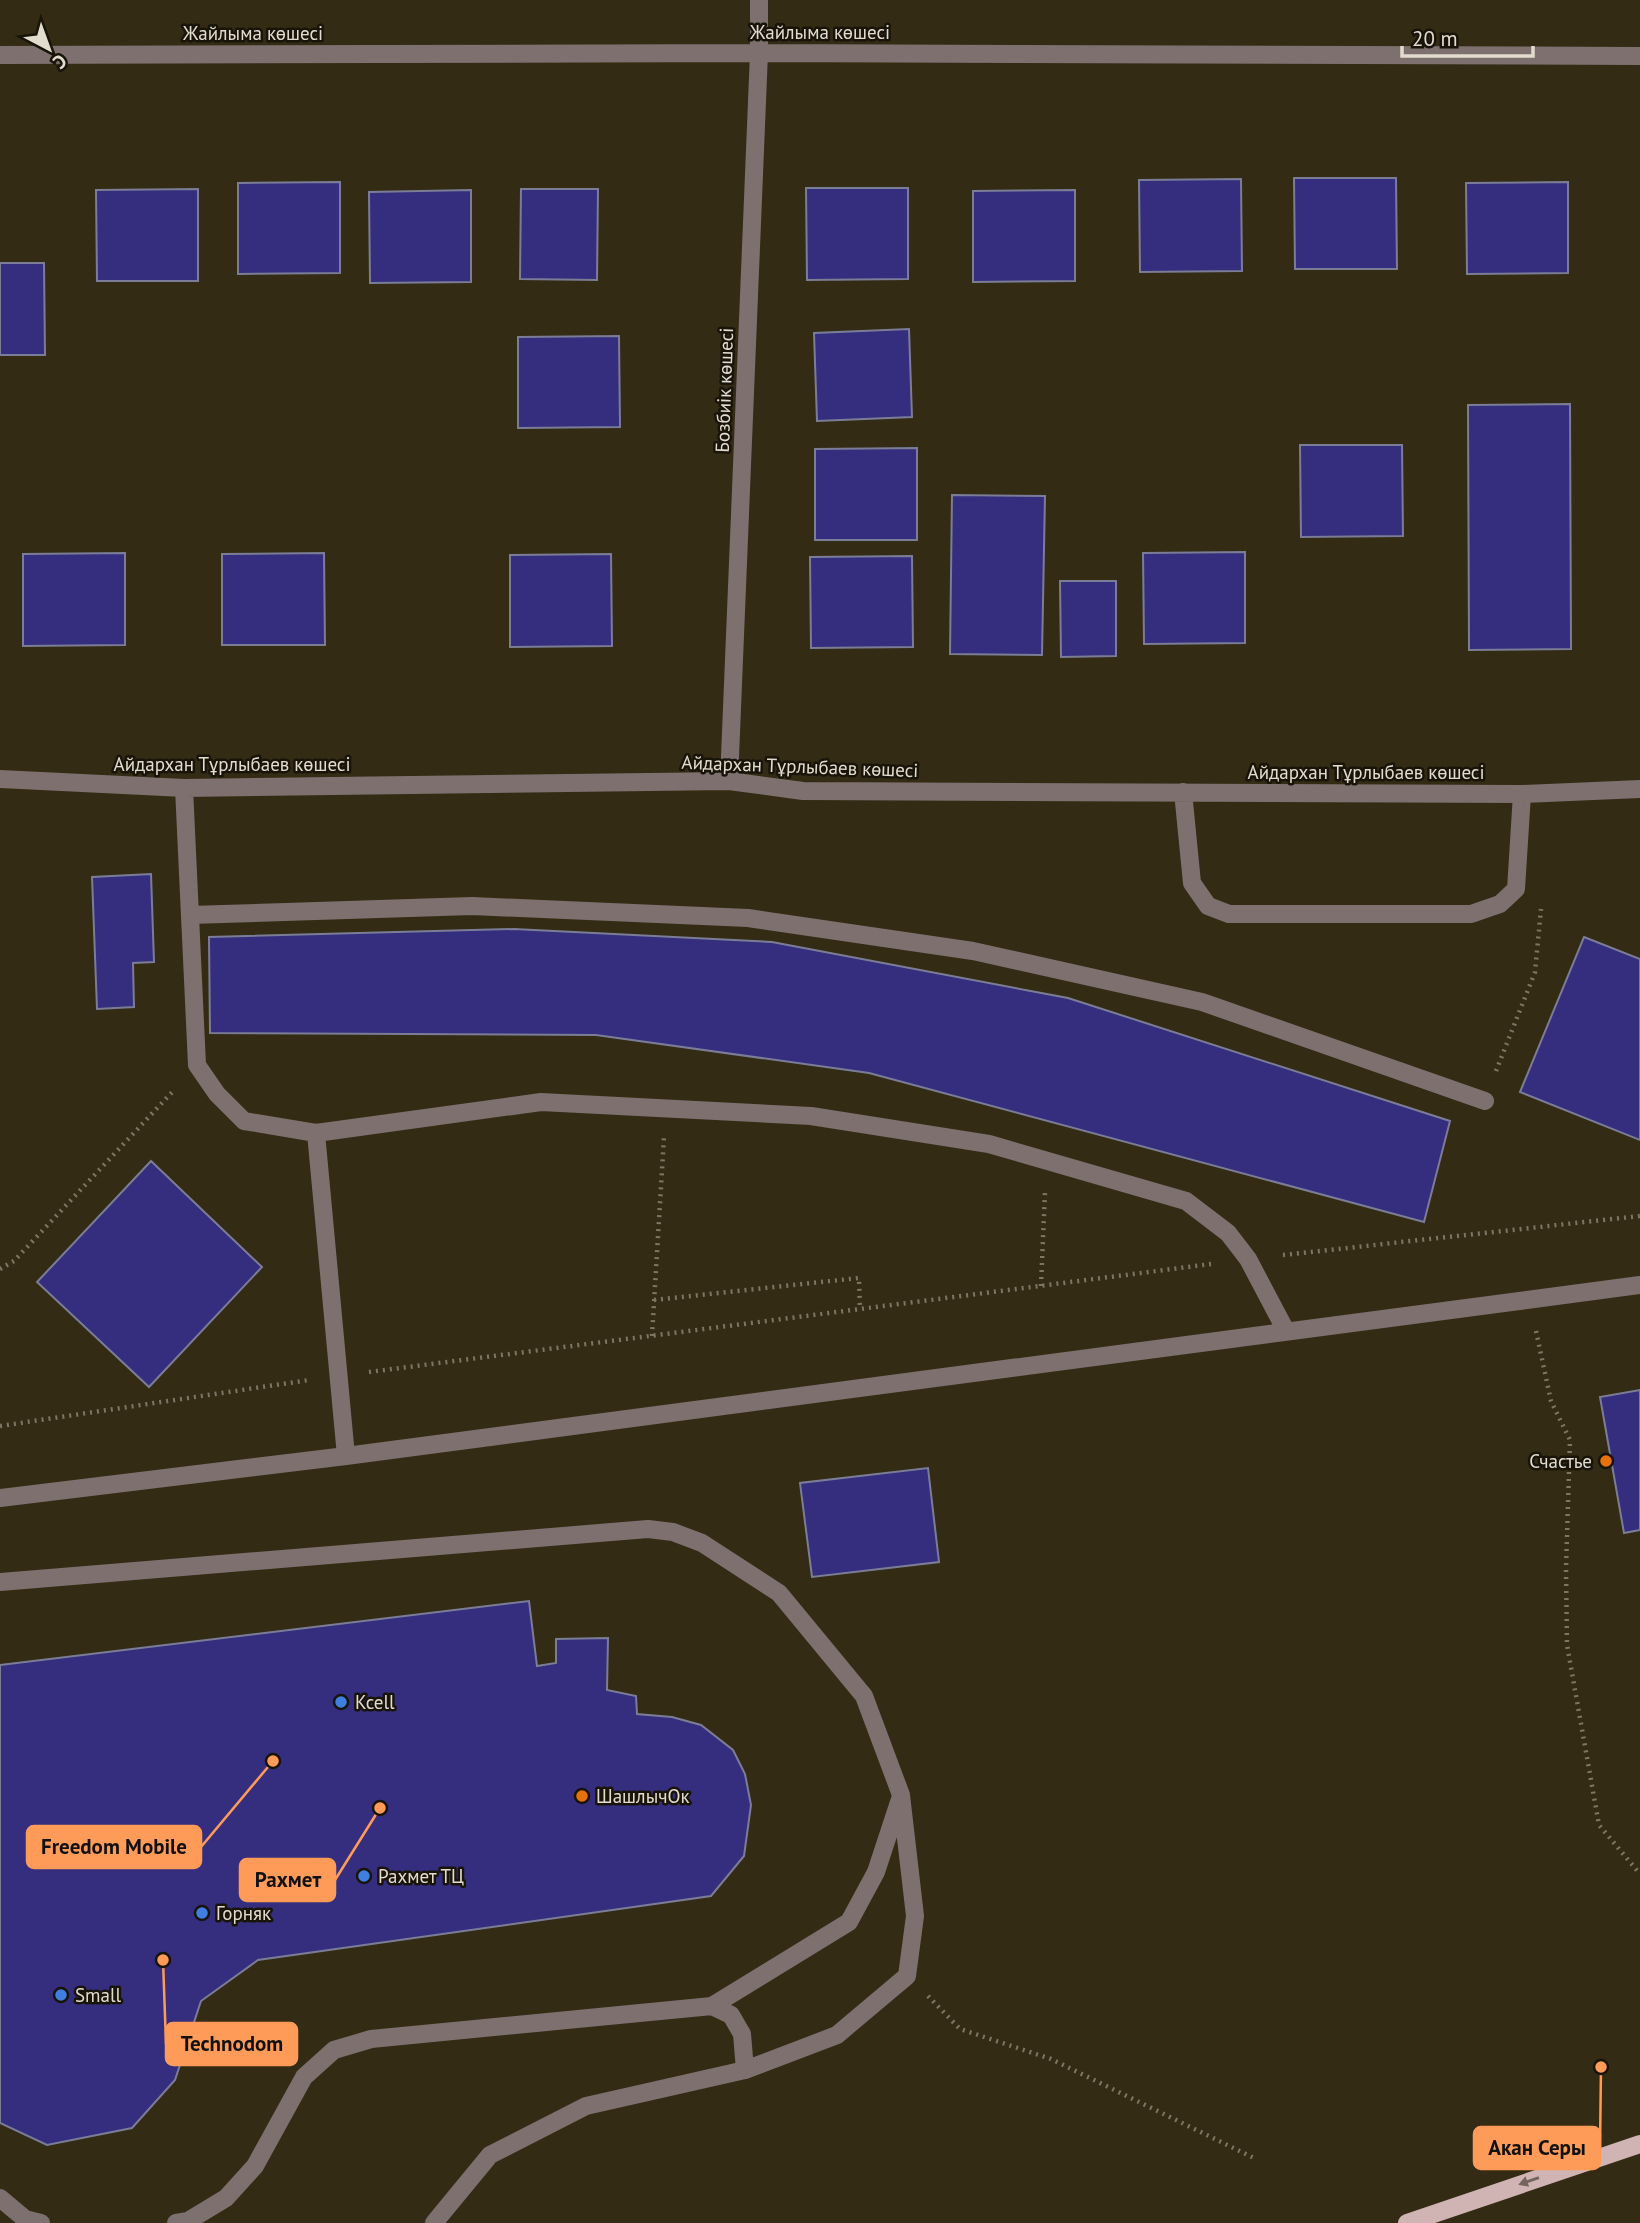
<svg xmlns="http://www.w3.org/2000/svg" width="1640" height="2223" font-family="'PT Sans',sans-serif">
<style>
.building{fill:#352e7e;stroke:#7b7d97;stroke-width:2}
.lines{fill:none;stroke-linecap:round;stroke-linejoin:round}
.path{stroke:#7e7664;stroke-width:4.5;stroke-dasharray:2 5;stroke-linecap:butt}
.minor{stroke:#7e706f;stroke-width:18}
.major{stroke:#d0b4b3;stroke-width:18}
.oneway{fill:#74645e}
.food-dot{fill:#e8710a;stroke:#18140a;stroke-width:2.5}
.shop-dot{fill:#3f7fe0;stroke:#18140a;stroke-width:2.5}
.labels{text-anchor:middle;stroke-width:5;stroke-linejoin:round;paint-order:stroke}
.street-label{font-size:19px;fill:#e2dbce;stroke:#18140a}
.poi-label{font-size:19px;fill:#e2dbce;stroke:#18140a;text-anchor:start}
.leader{fill:none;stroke:#fe9b59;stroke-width:2.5}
.callout-dot{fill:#fe9b59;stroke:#18140a;stroke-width:2.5}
.callout{fill:#fe9b59;stroke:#fe9b59;stroke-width:2.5}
.callout-label{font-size:21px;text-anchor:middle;font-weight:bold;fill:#111}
</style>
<rect width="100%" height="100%" fill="#342b15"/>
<path class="building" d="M 1294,178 L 1396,178 L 1397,269 L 1295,269 Z
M 1241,179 L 1242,271 L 1140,272 L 1139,180 Z
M 340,182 L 340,273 L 238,274 L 238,183 Z
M 1568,182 L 1568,273 L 1467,274 L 1466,183 Z
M 806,188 L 908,188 L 908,279 L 807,280 Z
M 198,189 L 198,281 L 97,281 L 96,190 Z
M 521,189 L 598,189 L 597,280 L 520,279 Z
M 471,190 L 471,282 L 370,283 L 369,192 Z
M 1075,190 L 1075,281 L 973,282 L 973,191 Z
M 0,263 L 44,263 L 45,355 L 0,355 Z
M 909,329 L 912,417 L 817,421 L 814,333 Z
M 619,336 L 620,427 L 518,428 L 518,337 Z
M 1570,404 L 1571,649 L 1469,650 L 1468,405 Z
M 1300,445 L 1402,445 L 1403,536 L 1301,537 Z
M 917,448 L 917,540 L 815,540 L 815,449 Z
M 952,495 L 1045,496 L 1042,655 L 950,654 Z
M 1245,552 L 1245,643 L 1144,644 L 1143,553 Z
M 125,553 L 125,645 L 23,646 L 23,554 Z
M 324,553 L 325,645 L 222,645 L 222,554 Z
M 611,554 L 612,646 L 510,647 L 510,555 Z
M 912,556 L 913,647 L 811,648 L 810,557 Z
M 1060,581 L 1116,581 L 1116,656 L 1061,657 Z
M 151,874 L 154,962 L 133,963 L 134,1007 L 97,1009 L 92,877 Z
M 514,929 L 772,942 L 1068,998 L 1450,1121 L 1424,1222 L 869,1073 L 596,1035 L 210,1033 L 209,937 Z
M 1584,937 L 1640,959 L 1640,1140 L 1520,1092 Z
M 151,1161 L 262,1267 L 149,1387 L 37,1282 Z
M 1640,1390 L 1640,1530 L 1624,1533 L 1600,1397 Z
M 928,1468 L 939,1562 L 812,1577 L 800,1483 Z
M 529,1601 L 537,1666 L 556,1663 L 556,1639 L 608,1638 L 607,1690 L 636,1696 L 637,1714 L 672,1717 L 701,1725 L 733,1750 L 745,1774 L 751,1805 L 744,1856 L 711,1896 L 258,1960 L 201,2001 L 175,2080 L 132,2128 L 47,2145 L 0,2123 L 0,1665 Z"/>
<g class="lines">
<path class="path" d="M 1496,1071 L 1535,972 L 1541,909
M 1283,1255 L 1640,1216
M 0,1269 L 14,1261 L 175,1089
M 1041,1286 L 1045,1192
M 654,1300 L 859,1278 L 860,1309
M 1536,1331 L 1551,1401 L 1570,1440 L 1566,1568 L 1567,1645 L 1599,1825 L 1640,1874
M 652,1336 L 664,1137
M 369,1372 L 1211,1264
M 0,1426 L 309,1380
M 928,1996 L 960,2029 L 1051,2059 L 1256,2159"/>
<path class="minor" d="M 0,55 L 759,53 L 1640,56
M 0,779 L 184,788 L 729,781 L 803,791 L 1522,794 L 1640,789
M 729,781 L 759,53 L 759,0
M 184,788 L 197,1065 L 217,1094 L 244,1121 L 316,1133 L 541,1102 L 811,1116 L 989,1144 L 1186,1201 L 1228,1233 L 1248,1259 L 1286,1331
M 1183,792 L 1192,883 L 1208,906 L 1229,914 L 1471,914 L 1500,904 L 1516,889 L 1522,794
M 190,915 L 472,906 L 748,918 L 973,951 L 1202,1002 L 1485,1101
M 316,1133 L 346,1456
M 0,1498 L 346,1456 L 1640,1285
M 0,1582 L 648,1529 L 673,1532 L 702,1543 L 779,1593 L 864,1696 L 901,1795 L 915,1916 L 907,1976 L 837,2035 L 745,2070
M 712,2006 L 849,1922 L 876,1872 L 900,1799
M 0,2198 L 25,2219 L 41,2223
M 176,2223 L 188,2221 L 226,2198 L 255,2166 L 304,2077 L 334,2050 L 371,2039 L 712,2006 L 731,2015 L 742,2034 L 745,2070 L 586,2106 L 490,2155 L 434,2223"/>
<path class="major" d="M 1407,2223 L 1640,2144"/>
</g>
<defs><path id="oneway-solid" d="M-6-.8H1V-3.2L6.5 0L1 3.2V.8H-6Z" transform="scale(1.75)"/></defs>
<use class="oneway" href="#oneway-solid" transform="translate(1529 2181) rotate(161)"/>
<g class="food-dot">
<circle cx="1606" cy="1461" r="7"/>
<circle cx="582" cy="1796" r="7"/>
</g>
<g class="shop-dot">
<circle cx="341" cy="1702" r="7"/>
<circle cx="364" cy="1876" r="7"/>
<circle cx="202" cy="1913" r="7"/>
<circle cx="61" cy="1995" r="7"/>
</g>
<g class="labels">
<g class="street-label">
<text x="820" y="39">Жайлыма көшесі</text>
<text x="253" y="40">Жайлыма көшесі</text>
<text transform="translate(724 390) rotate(-88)" y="7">Бозбиік көшесі</text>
<text x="232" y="771">Айдархан Тұрлыбаев көшесі</text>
<text transform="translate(800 766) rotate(2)" y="7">Айдархан Тұрлыбаев көшесі</text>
<text x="1366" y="779">Айдархан Тұрлыбаев көшесі</text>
</g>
<g class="poi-label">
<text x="1592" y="1468" text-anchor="end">Счастье</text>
<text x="355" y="1709">Kcell</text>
<text x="596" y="1803">ШашлычОк</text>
<text x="378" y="1883">Рахмет ТЦ</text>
<text x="216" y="1920">Горняк</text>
<text x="75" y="2002">Small</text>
</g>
</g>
<path class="leader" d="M273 1761L201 1847M380 1808L335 1880M163 1960L166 2044M1601 2067L1600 2148"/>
<g class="callout-dot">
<circle cx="273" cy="1761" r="7"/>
<circle cx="380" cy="1808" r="7"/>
<circle cx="163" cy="1960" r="7"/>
<circle cx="1601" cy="2067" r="7"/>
</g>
<g class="callout">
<rect x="27" y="1826" width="174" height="42" rx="7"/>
<rect x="240" y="1859" width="95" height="42" rx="7"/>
<rect x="166" y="2023" width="131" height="42" rx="7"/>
<rect x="1474" y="2127" width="126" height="42" rx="7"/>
</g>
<g class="callout-label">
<text x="114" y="1854">Freedom Mobile</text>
<text x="288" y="1887">Рахмет</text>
<text x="232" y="2051">Technodom</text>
<text x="1537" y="2155">Акан Серы</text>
</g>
<g transform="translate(49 49) rotate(139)" stroke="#18140a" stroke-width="5" paint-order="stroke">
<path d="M0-5L12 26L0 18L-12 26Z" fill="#e2dbce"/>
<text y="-10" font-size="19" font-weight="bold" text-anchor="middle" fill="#e2dbce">С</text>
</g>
<path d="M1402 46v10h131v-10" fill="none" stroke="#e2dbce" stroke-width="3.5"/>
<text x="1412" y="46" font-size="21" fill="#e2dbce" stroke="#18140a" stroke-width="5" paint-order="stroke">20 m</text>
</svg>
